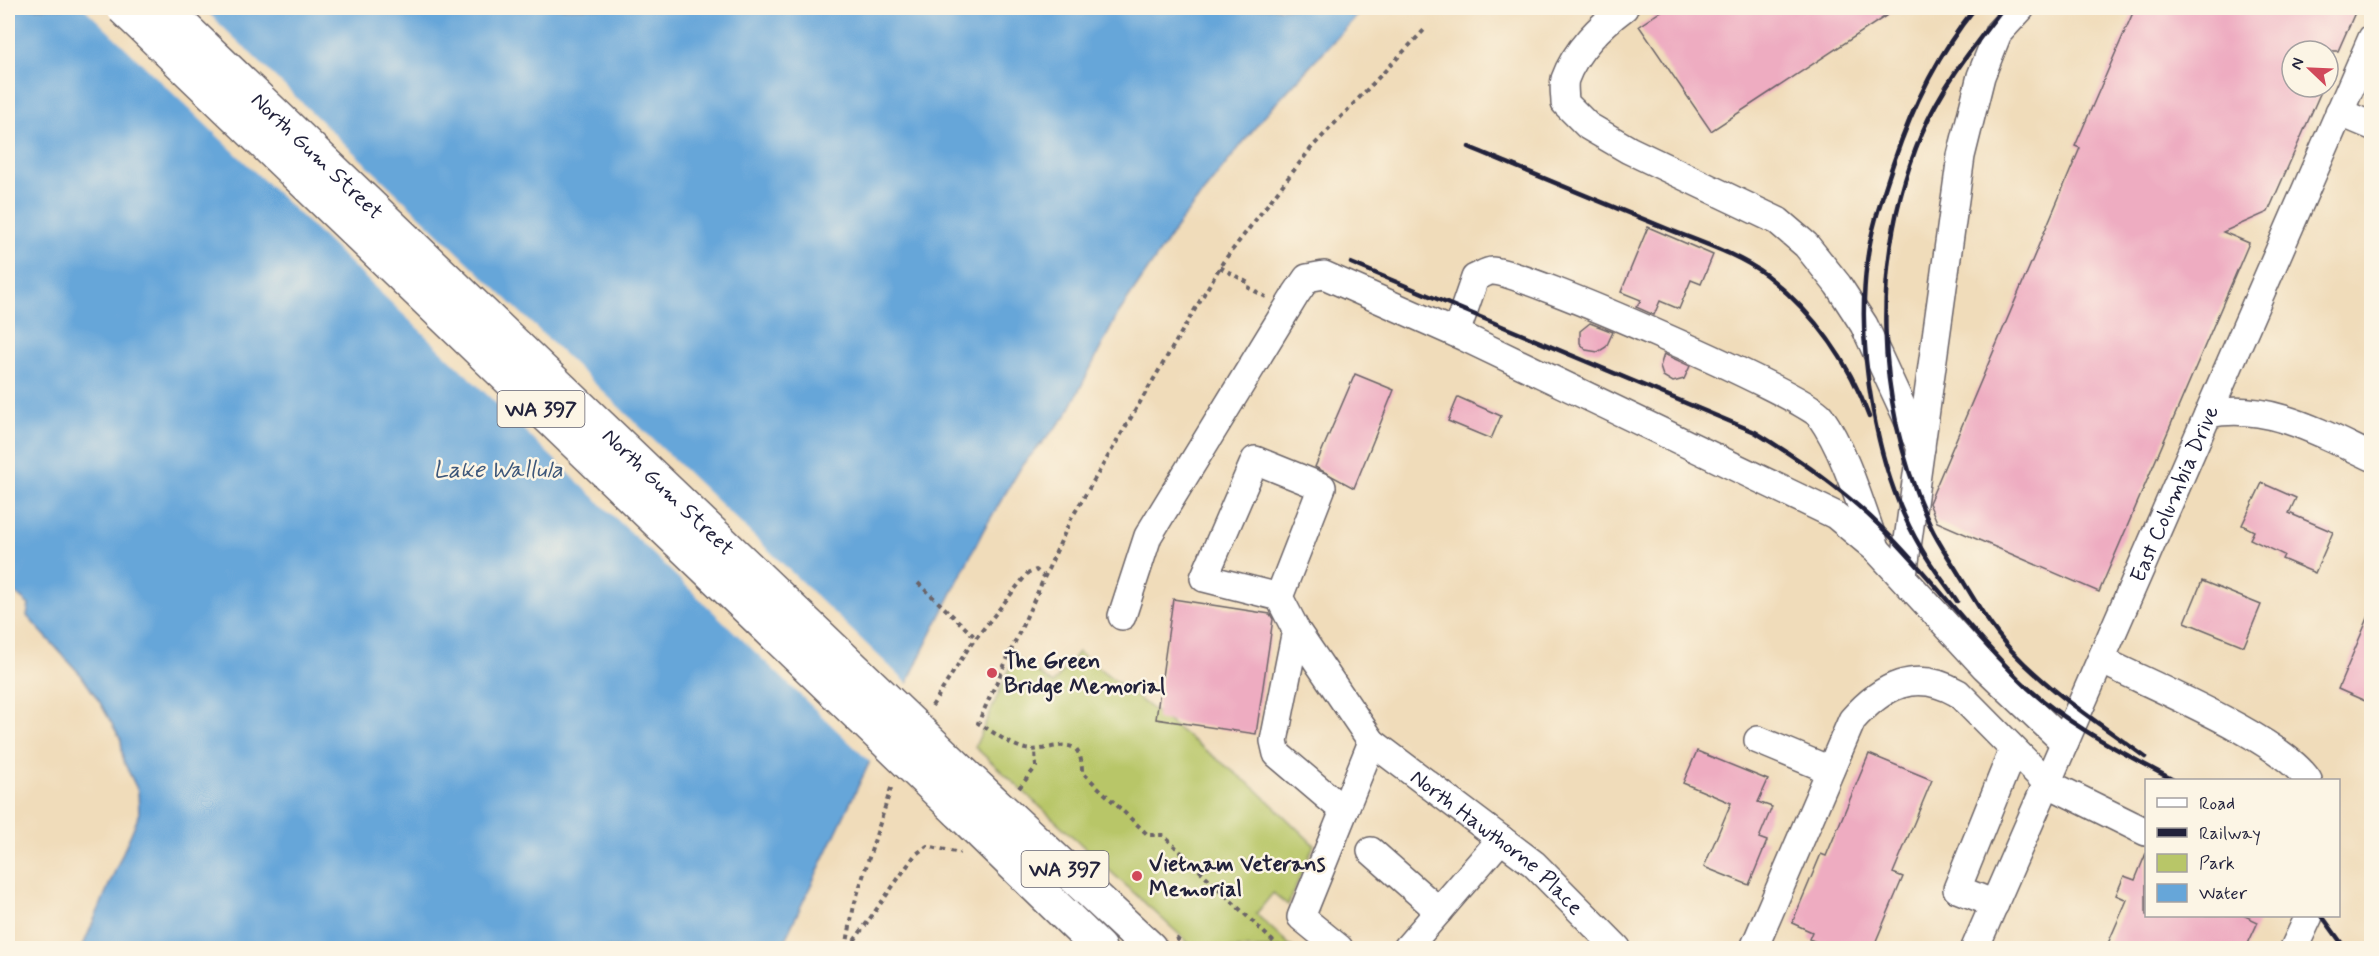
<svg xmlns="http://www.w3.org/2000/svg" width="2379" height="956" font-family="Mynerve,sans-serif">
<style>
.green{fill:#b8c668;stroke:#6d7452;stroke-width:1.5}
.water{fill:#66a6d9;stroke:#44648a;stroke-width:1.5}
.pier{fill:#f0dcba}
.building{fill:#eeacc1}
.lines{fill:none;stroke-linecap:round;stroke-linejoin:round}
.minor-casing{stroke:#6a6367;stroke-width:30}
.major-casing{stroke:#6a6367;stroke-width:36}
.path{stroke:#6a6367;stroke-width:4;stroke-dasharray:4.5 4.5;stroke-linecap:butt}
.minor{stroke:#fff;stroke-width:27}
.major{stroke:#fff;stroke-width:33}
.rail{stroke:#22223b;stroke-width:4.5}
.major-bridge-casing{stroke:#6a6367;stroke-width:36;stroke-linecap:butt}
.major-bridge{stroke:#fff;stroke-width:33}
.poi-dot{fill:#d1495b;stroke:#fcf5e5;stroke-width:2}
.labels{text-anchor:middle;stroke-width:5;stroke-linejoin:round;paint-order:stroke}
.shield{fill:#fcf5e5;stroke:#63616e;stroke-width:1.5}
.shield-label{font-size:21px;font-weight:bold;fill:#22223b}
.street-label{font-size:22px;fill:#22223b;stroke:#fcf5e5}
.poi-label{font-size:22px;font-weight:bold;fill:#22223b;stroke:#fcf5e5;text-anchor:start}
.water-label{font-size:24px;font-style:italic;fill:#3d577a;stroke:#fcf5e5}
</style>
<rect width="100%" height="100%" fill="#fcf5e5"/>
<filter id="ink" filterUnits="userSpaceOnUse"><feTurbulence type="fractalNoise" baseFrequency=".0167" numOctaves="2"/><feDisplacementMap in="SourceGraphic" scale="12" xChannelSelector="R" yChannelSelector="G"/><feConvolveMatrix kernelMatrix="1 2 1 2 8 2 1 2 1" color-interpolation-filters="sRGB"/></filter>
<filter id="wash" filterUnits="userSpaceOnUse"><feTurbulence type="fractalNoise" baseFrequency=".008" numOctaves="4" result="noise"/><feDisplacementMap in="SourceGraphic" scale="24" xChannelSelector="R" yChannelSelector="G"/><feGaussianBlur stdDeviation="1.35" result="paint"/><feColorMatrix in="noise" values="0 0 0 0 0 0 0 0 0 0 0 0 0 0 0 0 0 1.4 0 .05"/><feComposite in="paint" operator="in"/></filter>
<g filter="url(#wash)">
<rect width="100%" height="100%" fill="#f0dcba"/>
<path class="green" d="M 1078,652 L 1256,789 L 1314,845 L 1288,905 L 1273,893 L 1256,914 L 1293,948 L 1194,948 L 975,747 L 1015,656 L 1053,684 Z"/>
<path class="water" d="M 8,8 L 1364,8 L 1265,115 L 1183,218 L 1118,314 L 1066,416 L 1023,464 L 984,529 L 923,650 L 781,948 L 82,948 L 139,815 L 138,791 L 123,760 L 121,740 L 99,701 L 81,675 L 27,616 L 29,605 L 8,587 Z"/>
<path class="pier" d="M 84,8 L 203,8 L 909,685 L 873,765 Z"/>
<g id="blocks">
<path class="building" d="M 1666,8 L 1898,8 L 1711,131 L 1639,26 Z
M 2135,8 L 2357,8 L 2338,51 L 2292,51 L 2292,87 L 2323,87 L 2268,212 L 2223,232 L 2249,243 L 2099,592 L 1937,522 L 1929,503 L 2080,148 L 2075,146 Z
M 1648,227 L 1713,255 L 1701,284 L 1691,280 L 1679,309 L 1660,301 L 1654,315 L 1636,307 L 1641,300 L 1621,292 Z
M 1590,323 L 1613,332 L 1606,347 L 1598,352 L 1586,350 L 1580,343 L 1580,331 Z
M 1664,354 L 1690,366 L 1684,379 L 1673,382 L 1663,376 L 1660,367 Z
M 1355,374 L 1394,390 L 1354,488 L 1315,467 Z
M 1458,397 L 1501,416 L 1491,439 L 1448,421 Z
M 2262,483 L 2296,498 L 2289,513 L 2333,532 L 2315,573 L 2282,559 L 2284,555 L 2250,539 L 2254,531 L 2242,525 Z
M 2202,581 L 2261,605 L 2244,646 L 2185,622 Z
M 1173,599 L 1270,614 L 1273,619 L 1256,734 L 1156,719 Z
M 2371,611 L 2372,611 L 2372,704 L 2338,689 Z
M 1697,751 L 1768,780 L 1758,802 L 1772,807 L 1759,838 L 1767,841 L 1749,885 L 1704,867 L 1731,803 L 1683,783 Z
M 1869,754 L 1932,780 L 1893,873 L 1903,877 L 1873,948 L 1831,948 L 1809,939 L 1812,932 L 1792,923 L 1821,854 L 1826,856 Z
M 2146,853 L 2146,915 L 2243,915 L 2258,922 L 2246,948 L 2106,948 L 2127,900 L 2116,895 L 2124,876 L 2135,880 Z"/>
</g>
</g>
<g filter="url(#ink)">
<use href="#blocks" fill-opacity="0" stroke="#6a6367" stroke-width="1.5"/>
<g class="lines">
<defs>
<g id="minor">
<path d="M 1624,8 C 1601,25 1575,51 1565,79 C 1563,86 1565,96 1565,103 L 1588,126 L 1629,150 L 1778,221 L 1806,245 L 1838,285 L 1864,325 L 1921,448"/>
<path d="M 2339,112 L 2372,126"/>
<path d="M 1456,333 L 1475,278 C 1480,276 1487,271 1492,271 C 1520,270 1806,396 1820,416 C 1845,451 1860,504 1875,545"/>
<path d="M 2208,414 C 2267,402 2319,432 2372,457"/>
<path d="M 1903,576 L 1961,156 L 1981,76 L 1998,33 L 2021,8"/>
<path d="M 1279,597 L 1322,487 L 1255,460 L 1204,578 L 1279,597 L 1296,630"/>
<path d="M 1122,616 L 1148,536 L 1296,294 L 1307,278 L 1324,275 L 1464,337 L 1835,515 L 1877,550 L 1985,667 L 2065,743"/>
<path d="M 2101,660 C 2150,685 2280,738 2308,780"/>
<path d="M 1758,740 L 1830,770"/>
<path id="s1" d="M 1344,811 L 1277,754 L 1274,741 L 1296,630 L 1372,742 L 1534,864 L 1617,948"/>
<path d="M 1371,851 L 1439,911 L 1407,948"/>
<path d="M 1995,904 L 1957,889 L 2013,750"/>
<path d="M 1439,911 L 1501,839"/>
<path d="M 1339,948 L 1301,917 L 1372,742"/>
<path d="M 1754,948 L 1852,720 C 1882,686 1915,668 1958,693 L 2047,783 L 2146,832"/>
<path id="s2" d="M 1975,948 L 2372,38"/>
<path d="M 2294,948 L 2309,916"/>
</g>
<path id="major" d="M 980,789 L 1150,948
M 958,811 L 1099,948"/>
</defs>
<use href="#minor" class="minor-casing"/>
<use href="#major" class="major-casing"/>
<path class="path" d="M 1220,267 L 1250,284 L 1249,288 L 1266,297
M 918,583 L 976,638
M 932,706 L 969,647 L 1027,574 L 1036,570 L 1044,577
M 1019,788 L 1036,767 L 1035,751
M 1176,938 L 1187,948
M 846,948 L 854,905 L 892,785
M 849,948 L 915,855 L 927,846 L 960,853
M 1280,948 L 1163,835 L 1148,835 L 1082,772 C 1082,725 1046,757 1022,748 C 1007,743 992,731 978,723 L 1071,519 L 1223,262 L 1312,147 L 1425,29"/>
<use href="#minor" class="minor"/>
<use href="#major" class="major"/>
<path class="rail" d="M 2003,8 C 1973,47 1941,87 1922,133 C 1870,257 1874,403 1930,525 C 1938,543 1950,559 1960,576 C 1975,601 1991,628 2011,650 C 2051,693 2099,723 2145,757
M 1469,147 C 1534,174 1598,201 1663,227 C 1696,241 1737,253 1766,275 C 1813,312 1849,361 1869,417
M 1351,263 L 1755,432 C 1802,461 1845,491 1884,530 C 1935,581 1976,639 2028,688 C 2071,727 2122,752 2173,780
M 1957,601 C 1945,583 1931,566 1921,548 C 1875,471 1856,349 1867,261 C 1871,228 1883,195 1893,164 C 1912,107 1937,55 1975,8
M 2322,916 L 2345,948"/>
<defs>
<g id="major-bridge">
<path d="M 123,8 L 958,811"/>
<path id="s3" d="M 164,8 L 980,789"/>
</g>
</defs>
<use href="#major-bridge" class="major-bridge-casing"/>
<use href="#major-bridge" class="major-bridge"/>
</g>
</g>
<g class="poi-dot">
<circle cx="992" cy="673" r="6"/>
<circle cx="1137" cy="876" r="6"/>
</g>
<g class="labels">
<g class="shield">
<rect x="497.5" y="391" width="87" height="36" rx="4.5"/>
<rect x="1021.5" y="851" width="87" height="36" rx="4.5"/>
</g>
<g class="shield-label">
<text x="541" y="416">WA 397</text>
<text x="1065" y="876">WA 397</text>
</g>
<g class="street-label">
<text dy="8" stroke="none"><textPath href="#s3" startOffset="213">North Gum Street</textPath></text>
<text dy="8" stroke="none"><textPath href="#s3" startOffset="699">North Gum Street</textPath></text>
<text dy="8" stroke="none"><textPath href="#s2" startOffset="496">East Columbia Drive</textPath></text>
<text dy="8" stroke="none"><textPath href="#s1" startOffset="510">North Hawthorne Place</textPath></text>
</g>
<g class="poi-label">
<text x="1004" y="668">The Green<tspan x="1004" dy="25">Bridge Memorial</tspan></text>
<text x="1149" y="871">Vietnam Veterans<tspan x="1149" dy="25">Memorial</tspan></text>
</g>
<g class="water-label">
<text x="498" y="477">Lake Wallula</text>
</g>
</g>
<rect width="2379" height="956" fill="none" stroke="#fcf5e5" stroke-width="30"/>
<rect x="2145" y="779" width="195" height="138" fill="#fcf5e5" stroke="#a5a1a1" stroke-width="1.5"/>
<rect x="2157" y="798" width="30" height="9" fill="#ffffff" stroke="#a5a1a1" stroke-width="1.5"/>
<text x="2199" y="809" font-size="18" fill="#22223b">Road</text>
<rect x="2157" y="828" width="30" height="9" fill="#22223b" stroke="#a5a1a1" stroke-width="1.5"/>
<text x="2199" y="839" font-size="18" fill="#22223b">Railway</text>
<rect x="2157" y="854" width="30" height="18" fill="#b8c668" stroke="#a5a1a1" stroke-width="1.5"/>
<text x="2199" y="869" font-size="18" fill="#22223b">Park</text>
<rect x="2157" y="884" width="30" height="18" fill="#66a6d9" stroke="#a5a1a1" stroke-width="1.5"/>
<text x="2199" y="899" font-size="18" fill="#22223b">Water</text>
<g transform="translate(2310 69) rotate(293)"><circle r="28" fill="#fcf5e5" stroke="#a5a1a1" stroke-width="1.5"/>
<path d="M0-4.5L10 22L0 15L-10 22Z" fill="#d1495b"/>
<text y="-9" font-size="16" font-weight="bold" text-anchor="middle" fill="#22223b">N</text>
</g>
</svg>
